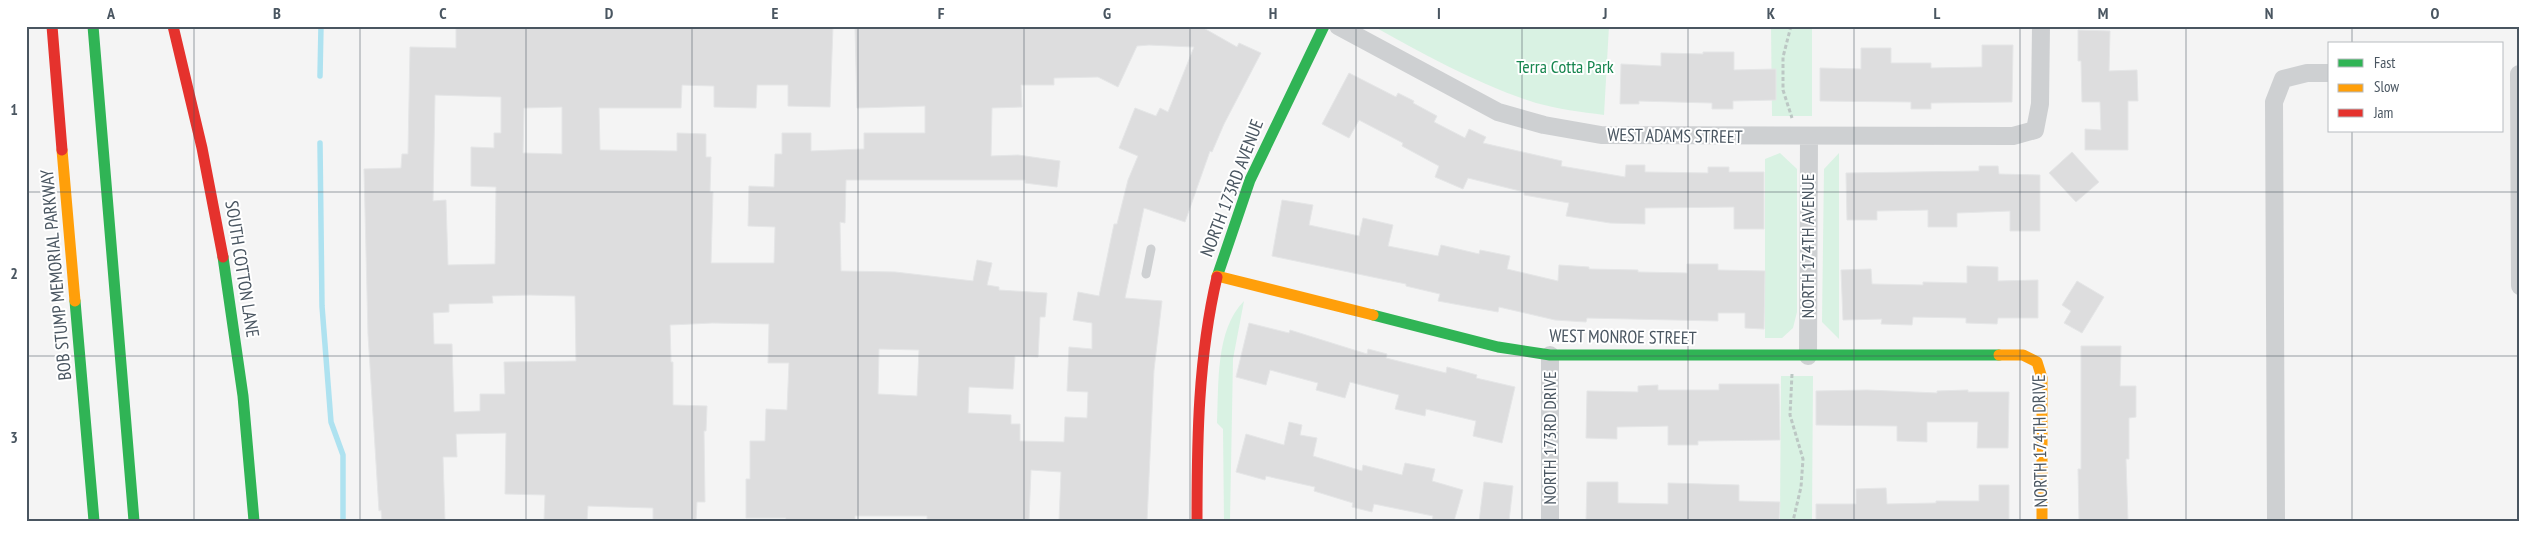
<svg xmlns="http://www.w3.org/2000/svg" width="2546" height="547" font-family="'PT Sans Narrow',sans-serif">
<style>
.green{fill:#d9f2e3}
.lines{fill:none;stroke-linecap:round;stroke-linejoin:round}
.stream{stroke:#aee2f0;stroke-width:5.5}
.building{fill:#ddddde;stroke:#e5e6e7;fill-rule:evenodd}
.path{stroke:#bcc7c4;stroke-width:3;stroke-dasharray:4 2.5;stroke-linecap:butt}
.lane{stroke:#ced0d2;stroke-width:9}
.street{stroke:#ced0d2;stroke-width:18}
.fast{stroke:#30b455;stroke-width:11}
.slow{stroke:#ff9f0a;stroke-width:11}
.jam{stroke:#e5322d;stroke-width:11}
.grid{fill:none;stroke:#4a5661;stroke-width:1;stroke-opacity:0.55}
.labels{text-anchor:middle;stroke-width:4;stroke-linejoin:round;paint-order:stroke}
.park-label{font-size:18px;fill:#17864f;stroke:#fff}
.street-label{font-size:18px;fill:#4a5661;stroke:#fff}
.neatline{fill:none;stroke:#4a5661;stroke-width:2}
.grid-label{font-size:16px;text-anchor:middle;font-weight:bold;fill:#4a5661}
</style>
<rect width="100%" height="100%" fill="#f4f4f4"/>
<path class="green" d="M 1373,26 L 1609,26 L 1604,115 C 1581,112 1558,109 1536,103 C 1479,85 1425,55 1373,26 Z
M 1681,26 L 1812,26 L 1812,116 L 1772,116 L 1771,27 Z
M 1780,153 L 1797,169 L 1797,312 L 1793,328 L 1782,338 L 1765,338 L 1765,159 Z
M 1839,153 L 1839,339 L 1822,322 L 1824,169 Z
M 1244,301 L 1233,359 L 1230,521 L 1224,521 L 1223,429 L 1217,423 C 1219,385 1215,330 1244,301 Z
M 1781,376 L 1813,376 L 1812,521 L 1780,521 Z"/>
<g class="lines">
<path class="stream" d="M 320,76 L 321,26
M 320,143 L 322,306 L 331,422 L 343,455 L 343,521"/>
</g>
<path class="building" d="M 456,26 L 833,26 L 830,107 L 788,106 L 788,85 L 757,85 L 756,108 L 714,107 L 714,86 L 682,85 L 681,108 L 599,108 L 600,150 L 677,151 L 677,133 L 706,134 L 706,157 L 711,157 L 710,192 L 713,192 L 711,263 L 774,263 L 775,227 L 748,226 L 749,186 L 774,187 L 775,154 L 782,154 L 782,133 L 811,133 L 811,151 L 864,149 L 864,133 L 925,133 L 925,106 L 857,108 L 855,26 L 1200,26 L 1237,47 L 1239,43 L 1261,53 L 1224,124 L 1212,152 L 1210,151 L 1185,222 L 1144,208 L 1125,298 L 1162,301 L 1154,370 L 1147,521 L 1059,521 L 1061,472 L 1031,470 L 1029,521 L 927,521 L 927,516 L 855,516 L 855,521 L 785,521 L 786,518 L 746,518 L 746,479 L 750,479 L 750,441 L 765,441 L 766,409 L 787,410 L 789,363 L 768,363 L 769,324 L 712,323 L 670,325 L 671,362 L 673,362 L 673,405 L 707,406 L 706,431 L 704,431 L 705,502 L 697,502 L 696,521 L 653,521 L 653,508 L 588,506 L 587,521 L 544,520 L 545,495 L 505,494 L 506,433 L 456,434 L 457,457 L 443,457 L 445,521 L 382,521 L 381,510 L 379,511 L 368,335 L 364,169 L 401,168 L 402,154 L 408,154 L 410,47 L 456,48 ZM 1149,45 L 1194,47 L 1168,112 L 1160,108 L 1156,116 L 1135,108 L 1119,148 L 1138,156 L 1128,180 L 1117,224 L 1114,224 L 1099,296 L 1078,292 L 1073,320 L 1092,323 L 1092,349 L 1069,347 L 1067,391 L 1088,392 L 1087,418 L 1065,417 L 1064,442 L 1020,441 L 1020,424 L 1011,424 L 1011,415 L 968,413 L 969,387 L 1013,389 L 1015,356 L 1038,357 L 1040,317 L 1045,317 L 1047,293 L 999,290 L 999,287 L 987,285 L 992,263 L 977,260 L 973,281 L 895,272 L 841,271 L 840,222 L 845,223 L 846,180 L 1025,180 L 1025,183 L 1057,187 L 1060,161 L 1018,155 L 991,156 L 992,108 L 1022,107 L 1021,85 L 1054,85 L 1054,78 L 1098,77 L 1118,87 L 1137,46 ZM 435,95 L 501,97 L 501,133 L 494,133 L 494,148 L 471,147 L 471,186 L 496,187 L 495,264 L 448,265 L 446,200 L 433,201 ZM 562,107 L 562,154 L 523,153 L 524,108 ZM 530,295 L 575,296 L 576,361 L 504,362 L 505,394 L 480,394 L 480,411 L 454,412 L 452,344 L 434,344 L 433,313 L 449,312 L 449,304 L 493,303 L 492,296 ZM 879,349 L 919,350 L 917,396 L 878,394 Z
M 2078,30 L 2110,31 L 2109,71 L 2137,70 L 2138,101 L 2128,101 L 2128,150 L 2085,150 L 2085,129 L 2101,130 L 2100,102 L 2082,102 L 2081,61 L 2078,61 Z
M 1982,45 L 2013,45 L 2012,102 L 1931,103 L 1931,109 L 1911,109 L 1911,102 L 1820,101 L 1820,68 L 1861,69 L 1861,48 L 1891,48 L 1891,63 L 1931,63 L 1931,68 L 1982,67 Z
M 1703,52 L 1734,52 L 1734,70 L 1776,69 L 1776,100 L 1733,101 L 1733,109 L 1712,109 L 1712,103 L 1639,101 L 1639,104 L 1620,104 L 1621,64 L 1661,66 L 1661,53 L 1703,54 Z
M 1349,73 L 1396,97 L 1398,93 L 1414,101 L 1413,103 L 1437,116 L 1434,122 L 1465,138 L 1469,129 L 1486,137 L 1483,143 L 1562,161 L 1561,166 L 1625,177 L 1626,165 L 1645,165 L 1645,172 L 1708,173 L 1708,167 L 1729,167 L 1729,172 L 1764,172 L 1764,229 L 1734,229 L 1734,207 L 1645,208 L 1645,224 L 1610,223 L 1566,216 L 1569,203 L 1524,195 L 1524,192 L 1468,178 L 1463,189 L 1435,177 L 1439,166 L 1402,146 L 1403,143 L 1359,120 L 1349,138 L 1322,124 Z
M 2072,152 L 2099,182 L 2076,202 L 2049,173 Z
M 1979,166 L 1998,166 L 1999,174 L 2040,175 L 2040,231 L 2010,231 L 2010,211 L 1957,213 L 1957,227 L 1928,227 L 1928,210 L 1877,211 L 1877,220 L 1847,220 L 1846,173 L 1979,171 Z
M 1282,200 L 1313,205 L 1309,225 L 1359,236 L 1363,218 L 1393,225 L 1388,246 L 1438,256 L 1441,245 L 1479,254 L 1480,250 L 1510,256 L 1507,269 L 1558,281 L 1559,265 L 1589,267 L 1589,269 L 1638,270 L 1638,272 L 1687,273 L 1687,264 L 1718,264 L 1718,270 L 1765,271 L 1764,329 L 1745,328 L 1745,313 L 1718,313 L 1718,321 L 1587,318 L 1586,322 L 1555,320 L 1499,307 L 1498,312 L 1438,301 L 1440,294 L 1406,286 L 1406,284 L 1272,256 Z
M 1967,266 L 1998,267 L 1998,281 L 2038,280 L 2038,318 L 1998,318 L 1997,324 L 1966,323 L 1966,318 L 1913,317 L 1912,325 L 1881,324 L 1882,319 L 1843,320 L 1841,270 L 1871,269 L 1872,284 L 1923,285 L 1923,282 L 1967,283 Z
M 2077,281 L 2104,297 L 2082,333 L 2064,323 L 2071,311 L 2062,305 Z
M 1249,323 L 1289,333 L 1290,330 L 1367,354 L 1368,349 L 1387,354 L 1386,358 L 1446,373 L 1447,367 L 1477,375 L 1476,378 L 1515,387 L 1502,443 L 1473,436 L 1476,421 L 1426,409 L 1425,416 L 1395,409 L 1399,395 L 1350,382 L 1345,398 L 1316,390 L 1318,383 L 1270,370 L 1266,385 L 1236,377 Z
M 2081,346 L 2121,346 L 2120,386 L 2136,386 L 2136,417 L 2129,418 L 2129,459 L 2126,459 L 2128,521 L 2079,521 L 2078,469 L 2081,469 Z
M 1719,384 L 1779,384 L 1780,440 L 1698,441 L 1698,445 L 1668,445 L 1668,426 L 1617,427 L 1617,439 L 1586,438 L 1587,391 L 1638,392 L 1638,386 L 1658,385 L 1658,390 L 1719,390 Z
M 1867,390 L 1937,393 L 1937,391 L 1968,390 L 1968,392 L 2009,392 L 2008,448 L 1977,448 L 1978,422 L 1927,422 L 1927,442 L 1897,441 L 1897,426 L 1816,425 L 1816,391 Z
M 1289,422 L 1302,425 L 1300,435 L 1317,438 L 1313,456 L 1362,471 L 1363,465 L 1402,475 L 1405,463 L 1435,469 L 1432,481 L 1463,490 L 1454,521 L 1432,521 L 1433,516 L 1374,504 L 1372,512 L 1352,507 L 1353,503 L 1314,491 L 1315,487 L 1266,476 L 1265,480 L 1236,472 L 1246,434 L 1284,445 Z
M 1484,482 L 1513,486 L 1509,521 L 1479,521 Z
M 1587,482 L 1618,482 L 1618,503 L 1668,504 L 1668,483 L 1739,485 L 1739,501 L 1780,502 L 1779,521 L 1586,521 Z
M 1979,485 L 2009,485 L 2009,521 L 1816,521 L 1816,504 L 1856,504 L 1856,489 L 1886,488 L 1887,504 L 1936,503 L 1936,501 L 1979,501 Z"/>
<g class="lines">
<path class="path" d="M 1791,26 L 1783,57 L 1783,90 L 1792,118
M 1792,374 L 1790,415 L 1803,459 L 1801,487 L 1793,521"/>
<path class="lane" d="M 1146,274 L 1151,249"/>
<path class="street" d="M 1338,26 L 1498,112 L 1544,125 L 1601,135 L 2013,136 L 2035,130 L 2040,104 L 2041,26
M 2519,74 L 2520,286
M 1550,355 L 1550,521
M 1808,356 L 1809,137
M 2276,521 L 2274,102 L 2283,79 L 2307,73 L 2330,73"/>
<path class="fast" d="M 93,26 L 134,521
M 223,257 L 243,396 L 254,521
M 1217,277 L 1250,180 L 1324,26
M 75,301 L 94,521
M 1373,315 L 1498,347 L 1550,355 L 1999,355"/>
<path class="slow" d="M 62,150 L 75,301
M 1217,276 L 1373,315
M 1999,355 L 2023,355 L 2037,362 L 2042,378 L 2042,521"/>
<path class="jam" d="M 52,26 L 62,150
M 173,26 L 202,148 L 223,257
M 1197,521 C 1197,439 1198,358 1217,277"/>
</g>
<path class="grid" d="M 194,26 L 194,521M 360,26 L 360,521M 526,26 L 526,521M 692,26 L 692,521M 858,26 L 858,521M 1024,26 L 1024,521M 1190,26 L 1190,521M 1356,26 L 1356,521M 1522,26 L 1522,521M 1688,26 L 1688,521M 1854,26 L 1854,521M 2020,26 L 2020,521M 2186,26 L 2186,521M 2352,26 L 2352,44M 2352,131 L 2352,521M 26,192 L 2520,192M 26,356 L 2520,356"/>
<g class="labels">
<g class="park-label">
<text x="1565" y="73">Terra Cotta Park</text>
</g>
<g class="street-label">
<text transform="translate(1675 136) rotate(1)" y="6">WEST ADAMS STREET</text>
<text transform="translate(1232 188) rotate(-69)" y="6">NORTH 173RD AVENUE</text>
<text transform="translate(1808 246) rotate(-90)" y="6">NORTH 174TH AVENUE</text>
<text transform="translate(242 269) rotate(81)" y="6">SOUTH COTTON LANE</text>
<text transform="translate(56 275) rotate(-95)" y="6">BOB STUMP MEMORIAL PARKWAY</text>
<text transform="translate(1623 337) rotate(1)" y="6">WEST MONROE STREET</text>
<text transform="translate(1550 438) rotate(-90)" y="6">NORTH 173RD DRIVE</text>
<text transform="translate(2040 441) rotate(-91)" y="6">NORTH 174TH DRIVE</text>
</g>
</g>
<rect width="2546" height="547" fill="none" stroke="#ffffff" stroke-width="55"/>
<rect x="2328" y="42" width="175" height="90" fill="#ffffff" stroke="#b7bbc0"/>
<rect x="2338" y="59" width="25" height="8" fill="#30b455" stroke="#b7bbc0"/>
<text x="2374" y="68" font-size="15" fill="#4a5661">Fast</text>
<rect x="2338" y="84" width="25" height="8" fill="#ff9f0a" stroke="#b7bbc0"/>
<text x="2374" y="92" font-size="15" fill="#4a5661">Slow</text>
<rect x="2338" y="109" width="25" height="8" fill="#e5322d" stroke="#b7bbc0"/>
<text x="2374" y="118" font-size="15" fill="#4a5661">Jam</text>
<rect x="28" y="28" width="2490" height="492" class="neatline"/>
<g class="grid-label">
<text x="111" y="19">A</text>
<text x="277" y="19">B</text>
<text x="443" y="19">C</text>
<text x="609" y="19">D</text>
<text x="775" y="19">E</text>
<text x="941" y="19">F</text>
<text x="1107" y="19">G</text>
<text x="1273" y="19">H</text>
<text x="1439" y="19">I</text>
<text x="1605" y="19">J</text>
<text x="1771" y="19">K</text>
<text x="1937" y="19">L</text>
<text x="2103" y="19">M</text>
<text x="2269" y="19">N</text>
<text x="2435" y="19">O</text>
<text x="14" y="115">1</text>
<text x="14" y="279">2</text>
<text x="14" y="443">3</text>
</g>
</svg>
